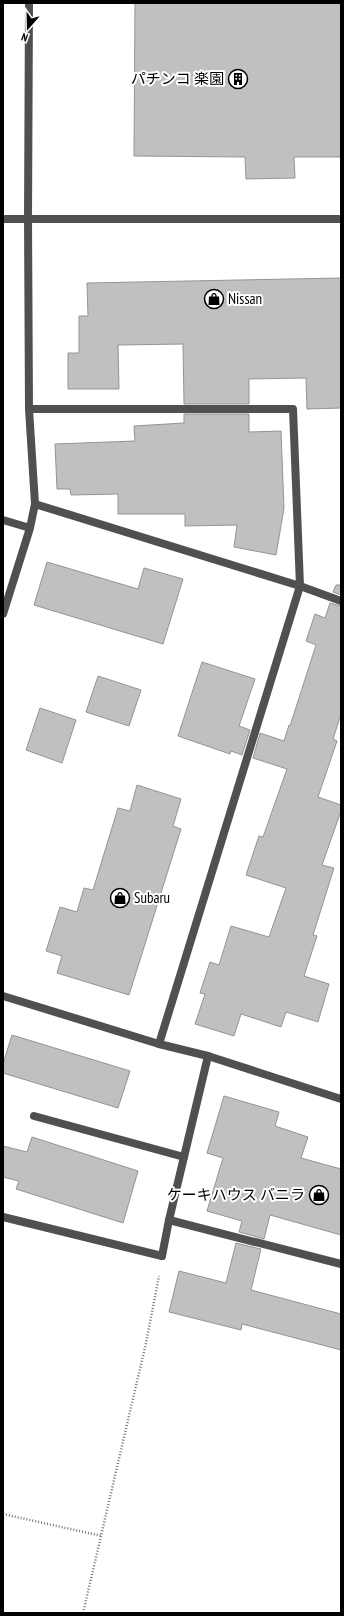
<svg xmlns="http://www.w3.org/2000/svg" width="344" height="1616" font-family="'PT Sans Narrow','Noto Sans JP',sans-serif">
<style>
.building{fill:#c0c0c0;stroke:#949494}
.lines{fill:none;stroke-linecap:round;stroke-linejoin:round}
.path{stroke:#727272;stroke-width:2.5;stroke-dasharray:1 2;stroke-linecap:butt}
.service{stroke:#505050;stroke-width:8}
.minor{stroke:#505050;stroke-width:8}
.tertiary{stroke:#505050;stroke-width:8}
.labels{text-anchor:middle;stroke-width:4;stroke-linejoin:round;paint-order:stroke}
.poi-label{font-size:15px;fill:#000;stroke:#fff;text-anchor:end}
</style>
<rect width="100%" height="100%" fill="#fff"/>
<path class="building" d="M 135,3 L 341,3 L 341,157 L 294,157 L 295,178 L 246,179 L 245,157 L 134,156 Z
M 341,278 L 341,408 L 307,409 L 306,378 L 249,379 L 249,404 L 184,404 L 183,344 L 118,345 L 119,389 L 68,389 L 68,353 L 79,353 L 79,316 L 88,316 L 87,283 Z
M 184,414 L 249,414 L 249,432 L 281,431 L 284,508 L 276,555 L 234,547 L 237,525 L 185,526 L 185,514 L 118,514 L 118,494 L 71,495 L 70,489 L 57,489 L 55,444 L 135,441 L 134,426 L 184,423 Z
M 47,562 L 138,589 L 144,568 L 183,579 L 163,644 L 34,605 Z
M 336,585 L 341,585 L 341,595 L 333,592 Z
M 330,603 L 341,606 L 341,714 L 333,739 L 337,741 L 318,797 L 341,805 L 341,811 L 322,865 L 334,868 L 313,935 L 317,936 L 304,976 L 329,984 L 318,1022 L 286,1012 L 281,1027 L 241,1014 L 234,1036 L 195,1024 L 205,994 L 200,993 L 210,962 L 219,965 L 231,926 L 269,937 L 286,888 L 246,875 L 259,836 L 263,837 L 287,769 L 253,758 L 260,733 L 284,741 L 289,725 L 290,726 L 316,645 L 306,641 L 315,614 L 325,618 Z
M 202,662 L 255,679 L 239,726 L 250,730 L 242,755 L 231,751 L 230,754 L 178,736 Z
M 98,676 L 141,690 L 129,726 L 86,712 Z
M 40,708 L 76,720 L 62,763 L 26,750 Z
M 137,785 L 181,799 L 173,826 L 181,829 L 129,995 L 57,973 L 62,956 L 46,951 L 60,907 L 77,912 L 84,888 L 93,890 L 118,808 L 130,811 Z
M 12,1035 L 130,1071 L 118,1108 L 3,1073 L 3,1064 Z
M 224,1096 L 279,1112 L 275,1126 L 308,1137 L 301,1158 L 341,1169 L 341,1235 L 270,1215 L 264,1239 L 239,1232 L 242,1221 L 207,1211 L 223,1158 L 207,1153 Z
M 32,1137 L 138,1171 L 123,1223 L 16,1189 L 19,1181 L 3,1177 L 3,1146 L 27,1152 Z
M 236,1243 L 261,1249 L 251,1290 L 341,1314 L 341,1350 L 242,1324 L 241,1330 L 169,1312 L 179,1271 L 226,1283 Z"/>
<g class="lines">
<path class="path" d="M 3,1514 L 102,1536
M 83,1613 L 146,1343 L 159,1276"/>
<path class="service" d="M 34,1116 L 184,1157
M 3,1217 L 162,1256
M 169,1220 L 341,1264"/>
<path class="minor" d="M 29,409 L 293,409 L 300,586 L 159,1044
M 35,504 L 300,586 L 341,601
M 3,520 L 30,528
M 3,614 L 30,528 L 35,504 L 29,409 L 28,218 L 29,3
M 162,1256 L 169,1220 L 208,1056"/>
<path class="tertiary" d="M 3,219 L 341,219
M 3,996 L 159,1044 L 208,1056 L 341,1099"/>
</g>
<defs>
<symbol id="building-ring" viewBox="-11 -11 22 22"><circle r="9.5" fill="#fff" stroke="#000" stroke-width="1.5"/><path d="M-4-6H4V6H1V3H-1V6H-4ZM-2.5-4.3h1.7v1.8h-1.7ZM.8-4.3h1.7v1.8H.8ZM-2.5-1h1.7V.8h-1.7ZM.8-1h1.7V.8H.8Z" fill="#000"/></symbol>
<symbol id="shop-ring" viewBox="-11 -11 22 22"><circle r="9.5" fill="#fff" stroke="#000" stroke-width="1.5"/><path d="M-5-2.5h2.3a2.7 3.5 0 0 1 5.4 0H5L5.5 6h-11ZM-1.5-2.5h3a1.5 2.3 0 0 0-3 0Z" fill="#000"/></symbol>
</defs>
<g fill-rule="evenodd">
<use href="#building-ring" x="227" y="68" width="22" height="22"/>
<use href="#shop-ring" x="203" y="288" width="22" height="22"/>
<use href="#shop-ring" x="109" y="887" width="22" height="22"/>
<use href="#shop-ring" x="308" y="1184" width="22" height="22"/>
</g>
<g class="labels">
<g class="poi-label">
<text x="224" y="84">パチンコ 楽園</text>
<text x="228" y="304" text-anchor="start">Nissan</text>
<text x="134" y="903" text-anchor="start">Subaru</text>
<text x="305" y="1200">ケーキハウス バニラ</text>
</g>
</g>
<rect width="344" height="1616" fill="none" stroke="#000000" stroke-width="8"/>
<g transform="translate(28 28) rotate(200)" stroke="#ffffff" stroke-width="3" paint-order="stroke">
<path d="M0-3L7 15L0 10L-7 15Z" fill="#000000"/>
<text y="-6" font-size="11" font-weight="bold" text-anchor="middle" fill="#000000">N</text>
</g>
</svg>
